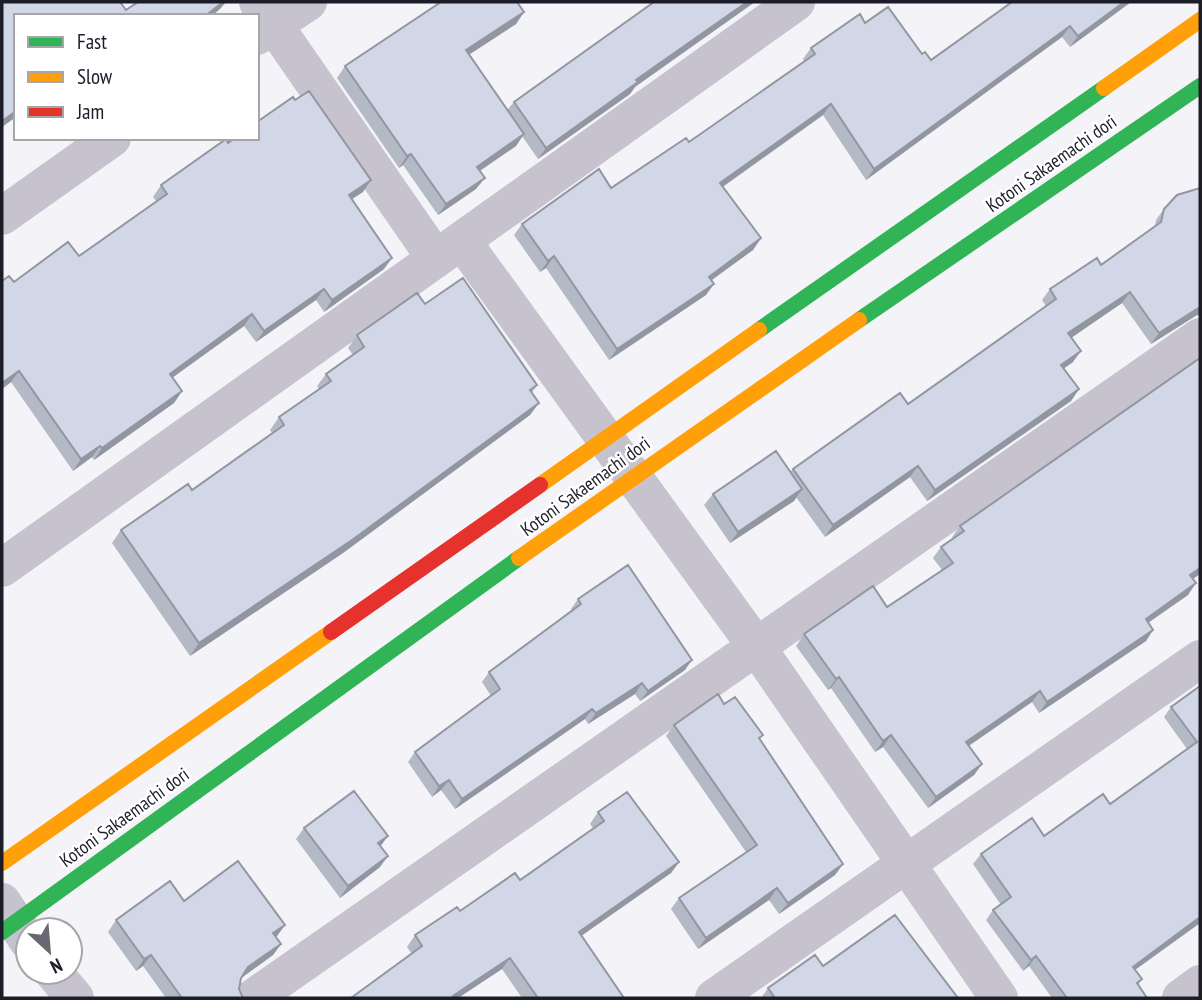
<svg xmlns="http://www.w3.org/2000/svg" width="1202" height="1000" font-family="'PT Sans Narrow',sans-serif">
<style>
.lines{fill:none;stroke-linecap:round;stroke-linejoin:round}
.street{stroke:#c7c3ce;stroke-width:38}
.fast{stroke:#30b455;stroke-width:16}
.slow{stroke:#ff9f0a;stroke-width:16}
.jam{stroke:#e5322d;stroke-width:16}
.wall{fill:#b4b9c6}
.shaded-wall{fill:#9296a1}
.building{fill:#d1d7e6;stroke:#9296a1;stroke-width:2}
.labels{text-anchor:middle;stroke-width:5;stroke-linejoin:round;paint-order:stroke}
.street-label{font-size:19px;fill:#1d1d2a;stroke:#fff}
</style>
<rect width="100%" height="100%" fill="#f4f4f8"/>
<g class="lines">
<path class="street" d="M 258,2 L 436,259
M 257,36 L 308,2
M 2,216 L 112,138
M 462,241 L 756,646 L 999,998
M 2,568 L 796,2
M 2,902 L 28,941
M 53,972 L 75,998
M 253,998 L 1200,337
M 714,998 L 1200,659
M 1181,998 L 1200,984"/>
<path class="fast" d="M 859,320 L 1200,86
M 759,330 L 1104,88
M 2,932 L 519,558"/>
<path class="slow" d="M 1104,88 L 1200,20
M 540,485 L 759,330
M 519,558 L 859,320
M 2,863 L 331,632"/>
<path class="jam" d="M 331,632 L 540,485"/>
</g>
<path class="wall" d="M 1131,2 L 1070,47 L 1062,37 L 866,180 L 823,115 L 723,187 L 761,238 L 753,250 L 711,280 L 706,295 L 609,360 L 546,268 L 540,272 L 514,235 L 522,224 L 611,188 L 689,142 L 805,62 L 803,59 L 811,48 L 865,23 L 931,60 Z
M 524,12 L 516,24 L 469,54 L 507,110 L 514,102 L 635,87 L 630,94 L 538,159 L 522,136 L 516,146 L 480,171 L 476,189 L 438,215 L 403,165 L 399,168 L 337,78 L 345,66 Z
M 228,143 L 363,192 L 352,199 L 384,269 L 324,312 L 316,300 L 256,342 L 244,326 L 172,378 L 182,391 L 174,403 L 94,460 L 92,457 L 73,471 L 11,382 L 2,389 L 2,281 L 14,282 L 79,256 L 156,201 L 153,197 L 161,185 Z
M 1164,209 L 1197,315 L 1151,344 L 1122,303 L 1071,337 L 1073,362 L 1064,368 L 1079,389 L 1071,401 L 927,501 L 910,477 L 825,537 L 796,497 L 794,501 L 730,543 L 704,505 L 713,494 L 790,472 L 793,469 L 908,404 L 1046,306 L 1042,300 L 1050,289 L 1101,265 L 1155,226 L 1156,220 Z
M 425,304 L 537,385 L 532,393 L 530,415 L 343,553 L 190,656 L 112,543 L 121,530 L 192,490 L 273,434 L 270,430 L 279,417 L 319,389 L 317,386 L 326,374 L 353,355 L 348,348 L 357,335 Z
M 1200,358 L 1200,574 L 1193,579 L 1188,595 L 1148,622 L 1153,630 L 1146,641 L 1039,713 L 1032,702 L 969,746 L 982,764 L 974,775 L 928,808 L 883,747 L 875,752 L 831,688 L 828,690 L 796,646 L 804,634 L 887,607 L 942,570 L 933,558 L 941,547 L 953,538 L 952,537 L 960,526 Z
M 578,599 L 685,670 L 640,701 L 635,694 L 588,724 L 585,719 L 455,809 L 441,790 L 432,797 L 408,762 L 415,752 L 491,696 L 482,682 L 489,672 L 572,611 L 571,609 Z
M 1200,686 L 1200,923 L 1135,970 L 1142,979 L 1138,985 L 1147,998 L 1052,998 L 1029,966 L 1023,971 L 986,920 L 993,910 L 1001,905 L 973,864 L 981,854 L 1044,836 L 1110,804 L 1187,749 L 1164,717 L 1171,707 Z
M 724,704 L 760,739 L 843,864 L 835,875 L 779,914 L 769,900 L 698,949 L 671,909 L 679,898 L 746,852 L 666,736 L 674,725 Z
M 598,812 L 679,862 L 671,873 L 581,936 L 624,998 L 522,998 L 502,969 L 458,998 L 351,998 L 412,954 L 407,947 L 415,935 L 520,880 L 593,828 L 590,824 Z
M 304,828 L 380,846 L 380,867 L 340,898 L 296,839 Z
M 184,901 L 285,925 L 276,937 L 281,944 L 273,955 L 241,978 L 239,989 L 243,998 L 166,998 L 143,966 L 136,971 L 108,932 L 116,920 Z
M 823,966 L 958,998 L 761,998 L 768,988 Z"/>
<path class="shaded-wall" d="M 223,2 L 226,2 L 220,9 L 212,16 L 205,16 Z
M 747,2 L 755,2 L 635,87 L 630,94 L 538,159 L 546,148 L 636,80 Z
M 1124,2 L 1131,2 L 1070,47 L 1078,36 Z
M 524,12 L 516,24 L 458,62 L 466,50 Z
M 1070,26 L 1062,37 L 866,180 L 874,169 Z
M 831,104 L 823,115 L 712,194 L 720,183 Z
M 16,111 L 16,117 L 2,127 L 2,121 Z
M 524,134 L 516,146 L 469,178 L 477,167 Z
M 411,154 L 403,165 L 399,168 L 407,156 Z
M 485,178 L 476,189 L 438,215 L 446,204 Z
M 371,180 L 363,192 L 341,206 L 349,195 Z
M 761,238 L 753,250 L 701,288 L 709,277 Z
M 554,256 L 546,268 L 540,272 L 548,261 Z
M 392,258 L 384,269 L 324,312 L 332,300 Z
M 714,284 L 706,295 L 609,360 L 617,349 Z
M 324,289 L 316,300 L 256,342 L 264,331 Z
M 1130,292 L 1122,303 L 1061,345 L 1068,333 Z
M 1200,307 L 1200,316 L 1197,315 L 1151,344 L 1159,333 Z
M 252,314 L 244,326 L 162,385 L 170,374 Z
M 1081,351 L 1073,362 L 1053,376 L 1061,365 Z
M 19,371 L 11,382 L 2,389 L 2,383 Z
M 1079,389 L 1071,401 L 927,501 L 935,490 Z
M 182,391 L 174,403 L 94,460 L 102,448 Z
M 539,403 L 530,415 L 343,553 L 190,656 L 199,643 Z
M 100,446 L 92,457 L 73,471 L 81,459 Z
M 918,466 L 910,477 L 825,537 L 833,525 Z
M 802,489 L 794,501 L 730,543 L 738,532 Z
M 1200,568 L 1200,574 L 1182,586 L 1190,575 Z
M 1196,583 L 1188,595 L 1138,630 L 1146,619 Z
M 1153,630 L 1146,641 L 1039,713 L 1047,702 Z
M 692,660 L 685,670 L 640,701 L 648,691 Z
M 839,677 L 831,688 L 828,690 L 836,679 Z
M 642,683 L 635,694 L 588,724 L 596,713 Z
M 1040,691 L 1032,702 L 958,753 L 966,742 Z
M 592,709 L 585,719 L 455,809 L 462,799 Z
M 891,735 L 883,747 L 875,752 L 883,741 Z
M 982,764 L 974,775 L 928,808 L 936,797 Z
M 449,780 L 441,790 L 432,797 L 439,786 Z
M 388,836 L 380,847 L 378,843 Z
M 388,856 L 380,867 L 340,898 L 348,886 Z
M 679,862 L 671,873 L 571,943 L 579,932 Z
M 843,864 L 835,875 L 779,914 L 788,903 Z
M 777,888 L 769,900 L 698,949 L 706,938 Z
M 1200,917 L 1200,923 L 1125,977 L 1133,967 Z
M 285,925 L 277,936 L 265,944 L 273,933 Z
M 281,944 L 273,955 L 240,979 L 248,967 Z
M 151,955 L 143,966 L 136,971 L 144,959 Z
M 1036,956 L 1029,966 L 1023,971 L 1031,960 Z
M 510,958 L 502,969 L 458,998 L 451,998 L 453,996 Z"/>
<path class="building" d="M 2,2 L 120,2 L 126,10 L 138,2 L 223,2 L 205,16 L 16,16 L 16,111 L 2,121 Z
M 441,2 L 517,2 L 524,12 L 466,50 L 524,134 L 477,167 L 485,178 L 446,204 L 411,154 L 407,156 L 345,66 Z
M 654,2 L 747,2 L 636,80 L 638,82 L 546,148 L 514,102 Z
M 1012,2 L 1124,2 L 1078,36 L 1070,26 L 874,169 L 831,104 L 720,183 L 761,238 L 709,277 L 714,284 L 617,349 L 554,256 L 548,261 L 522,224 L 599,169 L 611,188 L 686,138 L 689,142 L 815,54 L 811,48 L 860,14 L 865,23 L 888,7 L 922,54 L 925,52 L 931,60 Z
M 309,91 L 371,180 L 349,195 L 392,258 L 332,300 L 324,289 L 264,331 L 252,314 L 170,374 L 182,391 L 102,448 L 100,446 L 81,459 L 19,371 L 2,383 L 2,281 L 9,276 L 14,282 L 68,242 L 79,256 L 167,194 L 161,185 L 226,139 L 228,143 L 235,138 L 257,138 L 257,122 L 293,97 L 295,100 Z
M 1200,188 L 1200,307 L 1159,333 L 1130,292 L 1068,333 L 1081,351 L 1061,365 L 1079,389 L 935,490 L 918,466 L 833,525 L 793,469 L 900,393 L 908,404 L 1056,299 L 1050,289 L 1097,258 L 1101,265 L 1161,222 L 1164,209 L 1177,195 Z
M 463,278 L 537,385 L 530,390 L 539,403 L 352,540 L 199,643 L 121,530 L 188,484 L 192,490 L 284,425 L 279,417 L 331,381 L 326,374 L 364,347 L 357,335 L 417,293 L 425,304 Z
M 1200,358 L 1200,568 L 1190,575 L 1196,583 L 1146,619 L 1153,630 L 1047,702 L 1040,691 L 966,742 L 982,764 L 936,797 L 891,735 L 883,741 L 839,677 L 836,679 L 804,634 L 873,586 L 887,607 L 953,563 L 941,547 L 964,531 L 960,526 Z
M 776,451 L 802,489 L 738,532 L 713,494 Z
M 628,565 L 692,660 L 648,691 L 642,683 L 596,713 L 592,709 L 462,799 L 449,780 L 439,786 L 415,752 L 500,689 L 489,672 L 581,604 L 578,599 Z
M 1200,686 L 1200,917 L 1133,967 L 1142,979 L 1137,983 L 1147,998 L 1067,998 L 1036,956 L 1031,960 L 993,910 L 1011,897 L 981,854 L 1032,818 L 1044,836 L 1103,794 L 1110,804 L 1197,742 L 1171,707 Z
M 718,694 L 724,704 L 735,697 L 763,735 L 759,738 L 843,864 L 788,903 L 777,888 L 706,938 L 679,898 L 757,845 L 674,725 Z
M 354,791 L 388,836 L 378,843 L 388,856 L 348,886 L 304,828 Z
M 627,792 L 679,862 L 579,932 L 624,998 L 538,998 L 510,958 L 453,996 L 455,998 L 351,998 L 422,946 L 415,935 L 457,907 L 460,911 L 515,873 L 520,880 L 604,821 L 598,812 Z
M 238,861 L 285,925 L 273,933 L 281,944 L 248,967 L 241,978 L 239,989 L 243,998 L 182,998 L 151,955 L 144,959 L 116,920 L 170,881 L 184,901 Z
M 895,915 L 958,998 L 775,998 L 768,988 L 815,955 L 823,966 Z"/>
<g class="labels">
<g class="street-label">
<text transform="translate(1051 163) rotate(-35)" y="7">Kotoni Sakaemachi dori</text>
<text transform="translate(585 486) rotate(-36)" y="7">Kotoni Sakaemachi dori</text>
<text transform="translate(124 817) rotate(-36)" y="7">Kotoni Sakaemachi dori</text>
</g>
</g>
<rect width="1202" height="1000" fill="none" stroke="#1d1d2a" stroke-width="7"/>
<rect x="14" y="14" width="245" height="126" fill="#ffffff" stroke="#a5a5aa" stroke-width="2"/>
<rect x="28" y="37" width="35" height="10" fill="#30b455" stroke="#a5a5aa" stroke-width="2"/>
<text x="77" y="49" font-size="21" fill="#1d1d2a">Fast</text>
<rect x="28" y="72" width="35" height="10" fill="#ff9f0a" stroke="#a5a5aa" stroke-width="2"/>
<text x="77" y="84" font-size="21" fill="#1d1d2a">Slow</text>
<rect x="28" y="107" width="35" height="10" fill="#e5322d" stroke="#a5a5aa" stroke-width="2"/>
<text x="77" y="119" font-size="21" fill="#1d1d2a">Jam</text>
<g transform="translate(49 951) rotate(154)"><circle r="33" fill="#ffffff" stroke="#a5a5aa" stroke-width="2"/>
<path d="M0-5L12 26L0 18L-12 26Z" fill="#686872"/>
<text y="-10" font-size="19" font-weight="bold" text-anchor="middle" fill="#1d1d2a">N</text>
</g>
</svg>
